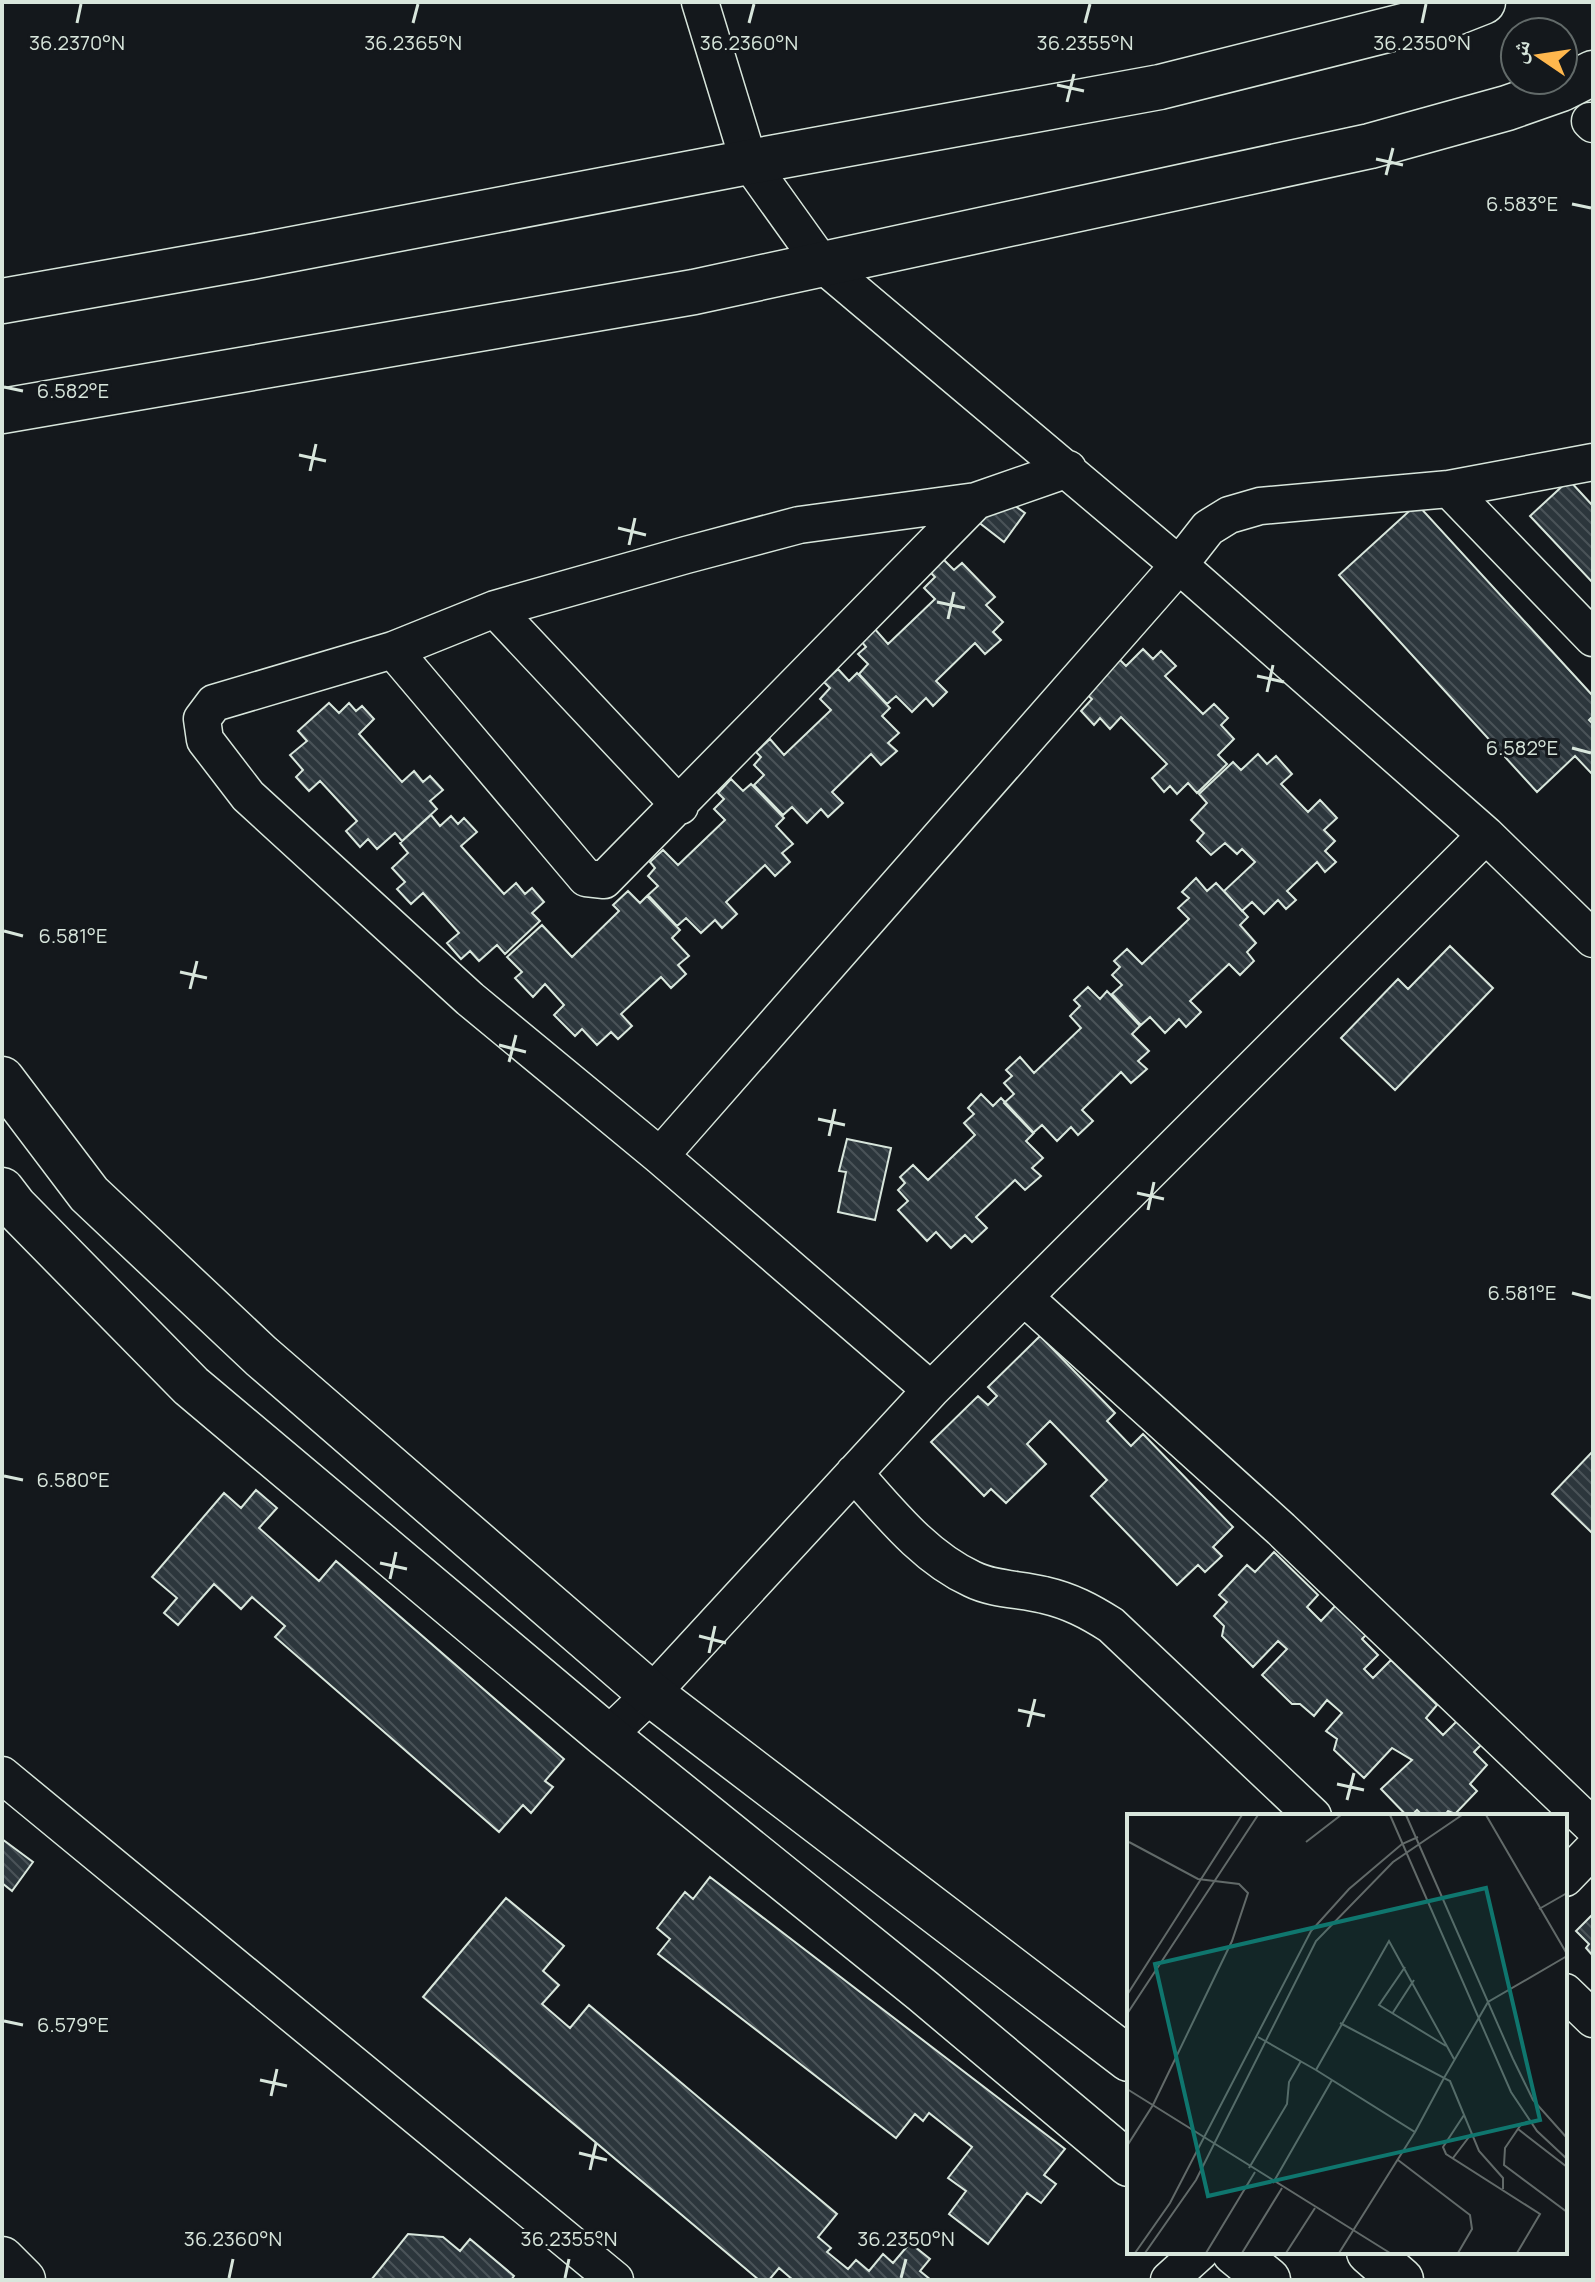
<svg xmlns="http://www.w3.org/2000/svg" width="1595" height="2282" font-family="Manrope,'Noto Naskh Arabic',sans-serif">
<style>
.building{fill:url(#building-back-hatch);stroke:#d8e6dc;stroke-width:2}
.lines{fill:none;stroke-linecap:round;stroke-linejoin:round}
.minor-casing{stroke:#d8e6dc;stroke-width:39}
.tertiary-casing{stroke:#d8e6dc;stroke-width:47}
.secondary-casing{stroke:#d8e6dc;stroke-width:47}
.minor{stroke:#14181c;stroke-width:36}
.tertiary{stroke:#14181c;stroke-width:44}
.secondary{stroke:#14181c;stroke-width:44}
.ticks{fill:none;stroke:#d8e6dc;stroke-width:3}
.inset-road{fill:none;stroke:#626a69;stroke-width:2}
.view{fill:#0f766e;fill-opacity:0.15;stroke:#0f766e;stroke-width:4}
.inset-edge{fill:none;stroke:#d8e6dc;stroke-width:4}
.ticks-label{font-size:20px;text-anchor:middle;fill:#d8e6dc;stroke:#14181c;stroke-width:6;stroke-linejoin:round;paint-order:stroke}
</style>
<defs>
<pattern id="building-back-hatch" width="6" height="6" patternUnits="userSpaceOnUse" patternTransform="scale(2)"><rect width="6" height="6" fill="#2c363c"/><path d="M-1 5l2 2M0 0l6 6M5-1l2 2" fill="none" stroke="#4a5358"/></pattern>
</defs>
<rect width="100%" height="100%" fill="#14181c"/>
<path class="building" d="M 1569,480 L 1593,506 L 1593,583 L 1530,516 Z
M 997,493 L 1025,513 L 1004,542 L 977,521 Z
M 1417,504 L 1593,696 L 1593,716 L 1589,720 L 1593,724 L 1593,775 L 1575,756 L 1537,792 L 1339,575 Z
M 942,558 L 954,570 L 962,563 L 995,597 L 986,605 L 1003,622 L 993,632 L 1001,640 L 985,654 L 975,643 L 936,681 L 947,692 L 933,706 L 926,698 L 912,712 L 896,696 L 887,704 L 859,674 L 868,664 L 858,654 L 866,647 L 861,641 L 874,628 L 888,644 L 935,599 L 924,588 L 935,577 L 929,571 Z
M 1143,649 L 1153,659 L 1161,651 L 1176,666 L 1165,676 L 1203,714 L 1214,704 L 1228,718 L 1221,725 L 1234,739 L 1218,755 L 1227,764 L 1197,793 L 1188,783 L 1177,794 L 1170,786 L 1164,792 L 1152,778 L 1167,764 L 1121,717 L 1110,729 L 1100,718 L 1094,725 L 1081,711 L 1092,699 L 1084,692 L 1118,658 L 1126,666 Z
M 838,669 L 849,681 L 857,673 L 890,708 L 882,716 L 899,733 L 888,743 L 897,751 L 881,765 L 871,754 L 832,792 L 843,803 L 828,817 L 821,809 L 807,823 L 792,807 L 783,815 L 754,785 L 764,775 L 754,765 L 761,757 L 756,752 L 770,739 L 784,755 L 831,710 L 820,699 L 830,688 L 824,682 Z
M 329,703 L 339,713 L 349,703 L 356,711 L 362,706 L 374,719 L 359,734 L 402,782 L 414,771 L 423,782 L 430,776 L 443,790 L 430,801 L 437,809 L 402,841 L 395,833 L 377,849 L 368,839 L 360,847 L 346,831 L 357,821 L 320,781 L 309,791 L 296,777 L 303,770 L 290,755 L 307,741 L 298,731 Z
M 1258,754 L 1267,764 L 1276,756 L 1292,774 L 1281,784 L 1308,812 L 1320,800 L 1337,818 L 1324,830 L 1335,841 L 1325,851 L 1336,862 L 1325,872 L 1317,862 L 1287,891 L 1296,900 L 1286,909 L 1278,900 L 1264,914 L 1252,902 L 1242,911 L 1224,891 L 1255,862 L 1242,849 L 1237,854 L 1225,843 L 1211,855 L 1197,841 L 1204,833 L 1191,820 L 1207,803 L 1199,794 L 1233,762 L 1241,770 Z
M 731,779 L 743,791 L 751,784 L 784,818 L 776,826 L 793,844 L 782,853 L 790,862 L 775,876 L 765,865 L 726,902 L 737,914 L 722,928 L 715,920 L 701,933 L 686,918 L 677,926 L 648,895 L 658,886 L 648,876 L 655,868 L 650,862 L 663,850 L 678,865 L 725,820 L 714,809 L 724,799 L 718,793 Z
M 431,815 L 440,826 L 451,816 L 458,824 L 464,818 L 477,832 L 461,846 L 504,894 L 516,883 L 525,894 L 532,888 L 544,902 L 532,913 L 540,921 L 505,954 L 497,945 L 479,961 L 470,951 L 461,959 L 447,943 L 459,933 L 423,893 L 411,904 L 397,889 L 405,882 L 392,868 L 408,853 L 400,843 Z
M 1196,878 L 1207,891 L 1216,883 L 1248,917 L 1240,925 L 1256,943 L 1247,952 L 1254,961 L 1240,975 L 1229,964 L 1190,1001 L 1201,1012 L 1186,1027 L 1179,1019 L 1165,1033 L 1150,1017 L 1141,1025 L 1112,994 L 1122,985 L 1112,975 L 1120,967 L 1114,961 L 1127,949 L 1142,964 L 1189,919 L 1178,908 L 1189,898 L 1182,892 Z
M 628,891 L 640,903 L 647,896 L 680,930 L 672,938 L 689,956 L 678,965 L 686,974 L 671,988 L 661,977 L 621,1014 L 632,1026 L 618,1039 L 611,1032 L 597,1045 L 582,1029 L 575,1036 L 554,1015 L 564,1005 L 545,984 L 533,997 L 515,978 L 522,972 L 507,957 L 542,925 L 572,957 L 619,911 L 613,905 Z
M 1450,946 L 1493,988 L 1395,1090 L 1341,1038 L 1398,979 L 1408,989 Z
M 1088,987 L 1100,999 L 1107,991 L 1140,1026 L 1132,1034 L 1149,1051 L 1138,1061 L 1147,1069 L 1131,1083 L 1121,1072 L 1082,1110 L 1093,1121 L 1078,1135 L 1071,1127 L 1057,1141 L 1042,1125 L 1033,1133 L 1004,1103 L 1014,1094 L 1004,1083 L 1012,1076 L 1006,1070 L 1020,1057 L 1034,1073 L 1081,1028 L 1070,1016 L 1080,1006 L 1074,1000 Z
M 981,1094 L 993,1106 L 1001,1098 L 1034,1133 L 1026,1141 L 1043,1158 L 1032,1168 L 1041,1176 L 1025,1190 L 1015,1180 L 976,1217 L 987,1228 L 972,1242 L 965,1235 L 951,1248 L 936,1232 L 927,1241 L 898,1210 L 908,1201 L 898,1190 L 905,1183 L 900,1177 L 913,1165 L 928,1180 L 975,1135 L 964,1123 L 974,1114 L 968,1108 Z
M 847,1139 L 891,1148 L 875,1220 L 838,1212 L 846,1172 L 839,1171 Z
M 1040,1336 L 1115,1413 L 1107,1421 L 1131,1446 L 1143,1434 L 1233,1527 L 1213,1547 L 1222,1556 L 1205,1572 L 1198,1565 L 1177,1585 L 1091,1496 L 1107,1480 L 1050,1421 L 1027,1444 L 1046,1464 L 1006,1503 L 991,1489 L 984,1496 L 931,1442 L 978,1396 L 988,1405 L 997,1396 L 988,1387 Z
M 1593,1451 L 1593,1534 L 1552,1494 Z
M 256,1490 L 277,1508 L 259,1528 L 319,1581 L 336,1561 L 564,1759 L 545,1781 L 553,1787 L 531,1813 L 523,1805 L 499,1832 L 275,1637 L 285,1626 L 252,1597 L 241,1609 L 214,1584 L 178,1625 L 164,1613 L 177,1598 L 152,1577 L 224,1493 L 241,1508 Z
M 1274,1552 L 1318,1595 L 1307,1607 L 1321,1621 L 1336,1605 L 1366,1635 L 1362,1639 L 1378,1655 L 1364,1669 L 1373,1678 L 1391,1660 L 1437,1705 L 1426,1718 L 1443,1735 L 1457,1721 L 1481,1745 L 1474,1752 L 1487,1765 L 1470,1784 L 1477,1791 L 1455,1814 L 1448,1811 L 1444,1816 L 1423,1816 L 1417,1810 L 1411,1816 L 1407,1816 L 1381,1789 L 1412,1760 L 1392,1748 L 1364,1778 L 1334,1750 L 1337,1739 L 1326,1731 L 1342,1713 L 1327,1700 L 1314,1716 L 1300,1704 L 1292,1704 L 1262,1675 L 1287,1649 L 1278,1641 L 1253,1667 L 1222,1636 L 1224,1626 L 1214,1616 L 1227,1602 L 1219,1595 L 1247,1565 L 1255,1572 Z
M 2,1839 L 33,1862 L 12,1891 L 2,1883 Z
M 710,1877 L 1065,2149 L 1044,2175 L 1056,2184 L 1041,2203 L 1027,2193 L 988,2244 L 949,2214 L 966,2191 L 948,2178 L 972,2147 L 929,2113 L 923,2121 L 915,2114 L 896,2138 L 658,1954 L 670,1939 L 657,1928 L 685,1892 L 693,1899 Z
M 506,1898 L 564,1946 L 543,1971 L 559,1985 L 542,2004 L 570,2028 L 589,2005 L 837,2214 L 818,2237 L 831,2248 L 827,2252 L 848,2269 L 856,2260 L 869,2271 L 883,2254 L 893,2263 L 910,2243 L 930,2259 L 920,2271 L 931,2280 L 793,2280 L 779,2268 L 769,2280 L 759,2280 L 423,1997 Z
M 1593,1914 L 1593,1956 L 1586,1948 L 1589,1944 L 1576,1931 Z
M 408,2234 L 443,2237 L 460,2251 L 470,2239 L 514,2276 L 511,2280 L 371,2280 Z"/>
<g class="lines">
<defs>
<path id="minor" d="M 1590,121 L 1593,124
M 1068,469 L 976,501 L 799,525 L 686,555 L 495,609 L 393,650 L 214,703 L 202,719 L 205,740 L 248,796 L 470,999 L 660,1156 L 931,1390 L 1486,835 L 1179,565 L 1208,528 L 1229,515 L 1260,506 L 1449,489 L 1593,462
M 1449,489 L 1593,638
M 495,609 L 680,806
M 393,650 L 586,878 L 604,880 L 976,501
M 1486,835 L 1593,939
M 660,1156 L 1179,565 L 822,264 L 749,162 L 700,2
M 1024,1297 L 1281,1529 L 1593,1827
M 854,1473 C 889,1512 924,1557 972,1579 C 994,1590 1021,1589 1044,1595 C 1070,1601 1089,1611 1111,1625 L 1313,1816
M 607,1736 L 651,1694 L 931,1390
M 2,1775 L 615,2280
M 1565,1878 L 1593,1849
M 1565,1992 L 1593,2019
M 1169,2280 L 1200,2252"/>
<path id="tertiary" d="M 2,1079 L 89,1194 L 261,1356 L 651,1694 L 1129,2059
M 2,1190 L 15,1207 L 191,1386 L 607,1736 L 923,1991 L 1129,2164
M 1234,2252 L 1268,2280
M 1369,2252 L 1401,2280"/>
<path id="secondary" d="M 2,301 L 251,257 L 749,162 L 1160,87 L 1455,13 L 1483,2
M 2,411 L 694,292 L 1370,146 L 1507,108 L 1561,89 L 1593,73
M 2,2259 L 23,2280"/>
</defs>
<use href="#minor" class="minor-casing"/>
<use href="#tertiary" class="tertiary-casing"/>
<use href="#secondary" class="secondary-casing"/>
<use href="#minor" class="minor"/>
<use href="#tertiary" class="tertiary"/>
<use href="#secondary" class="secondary"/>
</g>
<path class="ticks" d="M 77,23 L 81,4M 413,23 L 418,4M 749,23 L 754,4M 1085,23 L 1090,4M 1422,23 L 1426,4M 1057,85 L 1084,91M 1067,102 L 1074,74M 1376,159 L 1403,165M 1386,175 L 1393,148M 1572,204 L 1591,208M 4,387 L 23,391M 299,455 L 326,461M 310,471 L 316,444M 618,528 L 646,535M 629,545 L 635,518M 937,602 L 965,608M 948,619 L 954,592M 1257,676 L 1284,682M 1267,692 L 1273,665M 1572,748 L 1591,753M 4,931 L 23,936M 180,972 L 207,978M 190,989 L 197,961M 499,1045 L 526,1052M 509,1062 L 516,1035M 818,1119 L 845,1125M 829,1136 L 835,1109M 1137,1193 L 1164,1199M 1148,1210 L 1154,1182M 1572,1293 L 1591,1298M 4,1476 L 23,1480M 380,1563 L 407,1569M 390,1579 L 396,1552M 699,1636 L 726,1643M 709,1653 L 715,1626M 1018,1710 L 1045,1716M 1028,1727 L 1035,1699M 1337,1784 L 1364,1790M 1347,1800 L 1354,1773M 4,2021 L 23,2025M 260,2080 L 287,2086M 271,2096 L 277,2069M 579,2153 L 607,2160M 590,2170 L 596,2143M 229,2278 L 233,2259M 565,2278 L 569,2259M 901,2278 L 906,2259"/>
<g transform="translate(1127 1814)">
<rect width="440" height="440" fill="#14181c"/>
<path class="inset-road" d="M 263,1 L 384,278 L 410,317 L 440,345M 279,1 L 386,245 L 406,286 L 440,324M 359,1 L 440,140M 179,28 L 214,1M 412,95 L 440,79M 278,153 L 252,191 L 319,232M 0,181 L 115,1M 0,200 L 131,1M 265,200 L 287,166M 213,209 L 317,264 L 361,188 L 440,142M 131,223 L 189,256M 327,245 L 262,127 L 189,256 L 288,318 L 317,264 L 323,267 L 352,337 L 376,364 L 376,375M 0,275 L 263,439M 337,301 L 316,333 L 319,340 L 413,400 L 390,439M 395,309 L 378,334 L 377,351 L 440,398M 391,315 L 440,353M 0,332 L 26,291 L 105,127 L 121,79 L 112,70 L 71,65 L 2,28M 326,344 L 345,319M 271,346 L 343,401 L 345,415 L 331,439M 122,354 L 160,290 L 162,268 L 174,247M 146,369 L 205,266M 8,439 L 43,389 L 184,117 L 222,75 L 275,30 L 291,23M 18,439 L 69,366 L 189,127 L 266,48 L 335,1M 79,439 L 128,358M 115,439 L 155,374M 159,439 L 188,394M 212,439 L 288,318"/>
<path class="view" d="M 359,74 L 413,306 L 81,382 L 28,150 Z"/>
<rect width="440" height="440" class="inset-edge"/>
</g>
<g class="ticks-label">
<text x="749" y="50">36.2360°N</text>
<text x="1085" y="50">36.2355°N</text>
<text x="1422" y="50">36.2350°N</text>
<text x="77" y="50">36.2370°N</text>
<text x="413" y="50">36.2365°N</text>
<text x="1522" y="211">6.583°E</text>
<text x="73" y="398">6.582°E</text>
<text x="1522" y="755">6.582°E</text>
<text x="73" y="943">6.581°E</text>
<text x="1522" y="1300">6.581°E</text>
<text x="73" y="1487">6.580°E</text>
<text x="73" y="2032">6.579°E</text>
<text x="233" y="2246">36.2360°N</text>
<text x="569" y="2246">36.2355°N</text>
<text x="906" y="2246">36.2350°N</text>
</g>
<rect width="1595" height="2282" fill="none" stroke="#d8e6dc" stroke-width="8"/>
<g transform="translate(1539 56) rotate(283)"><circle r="38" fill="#14181c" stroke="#626a69" stroke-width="2"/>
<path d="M0-6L14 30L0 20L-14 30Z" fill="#ffb74d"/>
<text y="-12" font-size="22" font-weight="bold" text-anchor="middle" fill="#d8e6dc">ش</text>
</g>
</svg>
